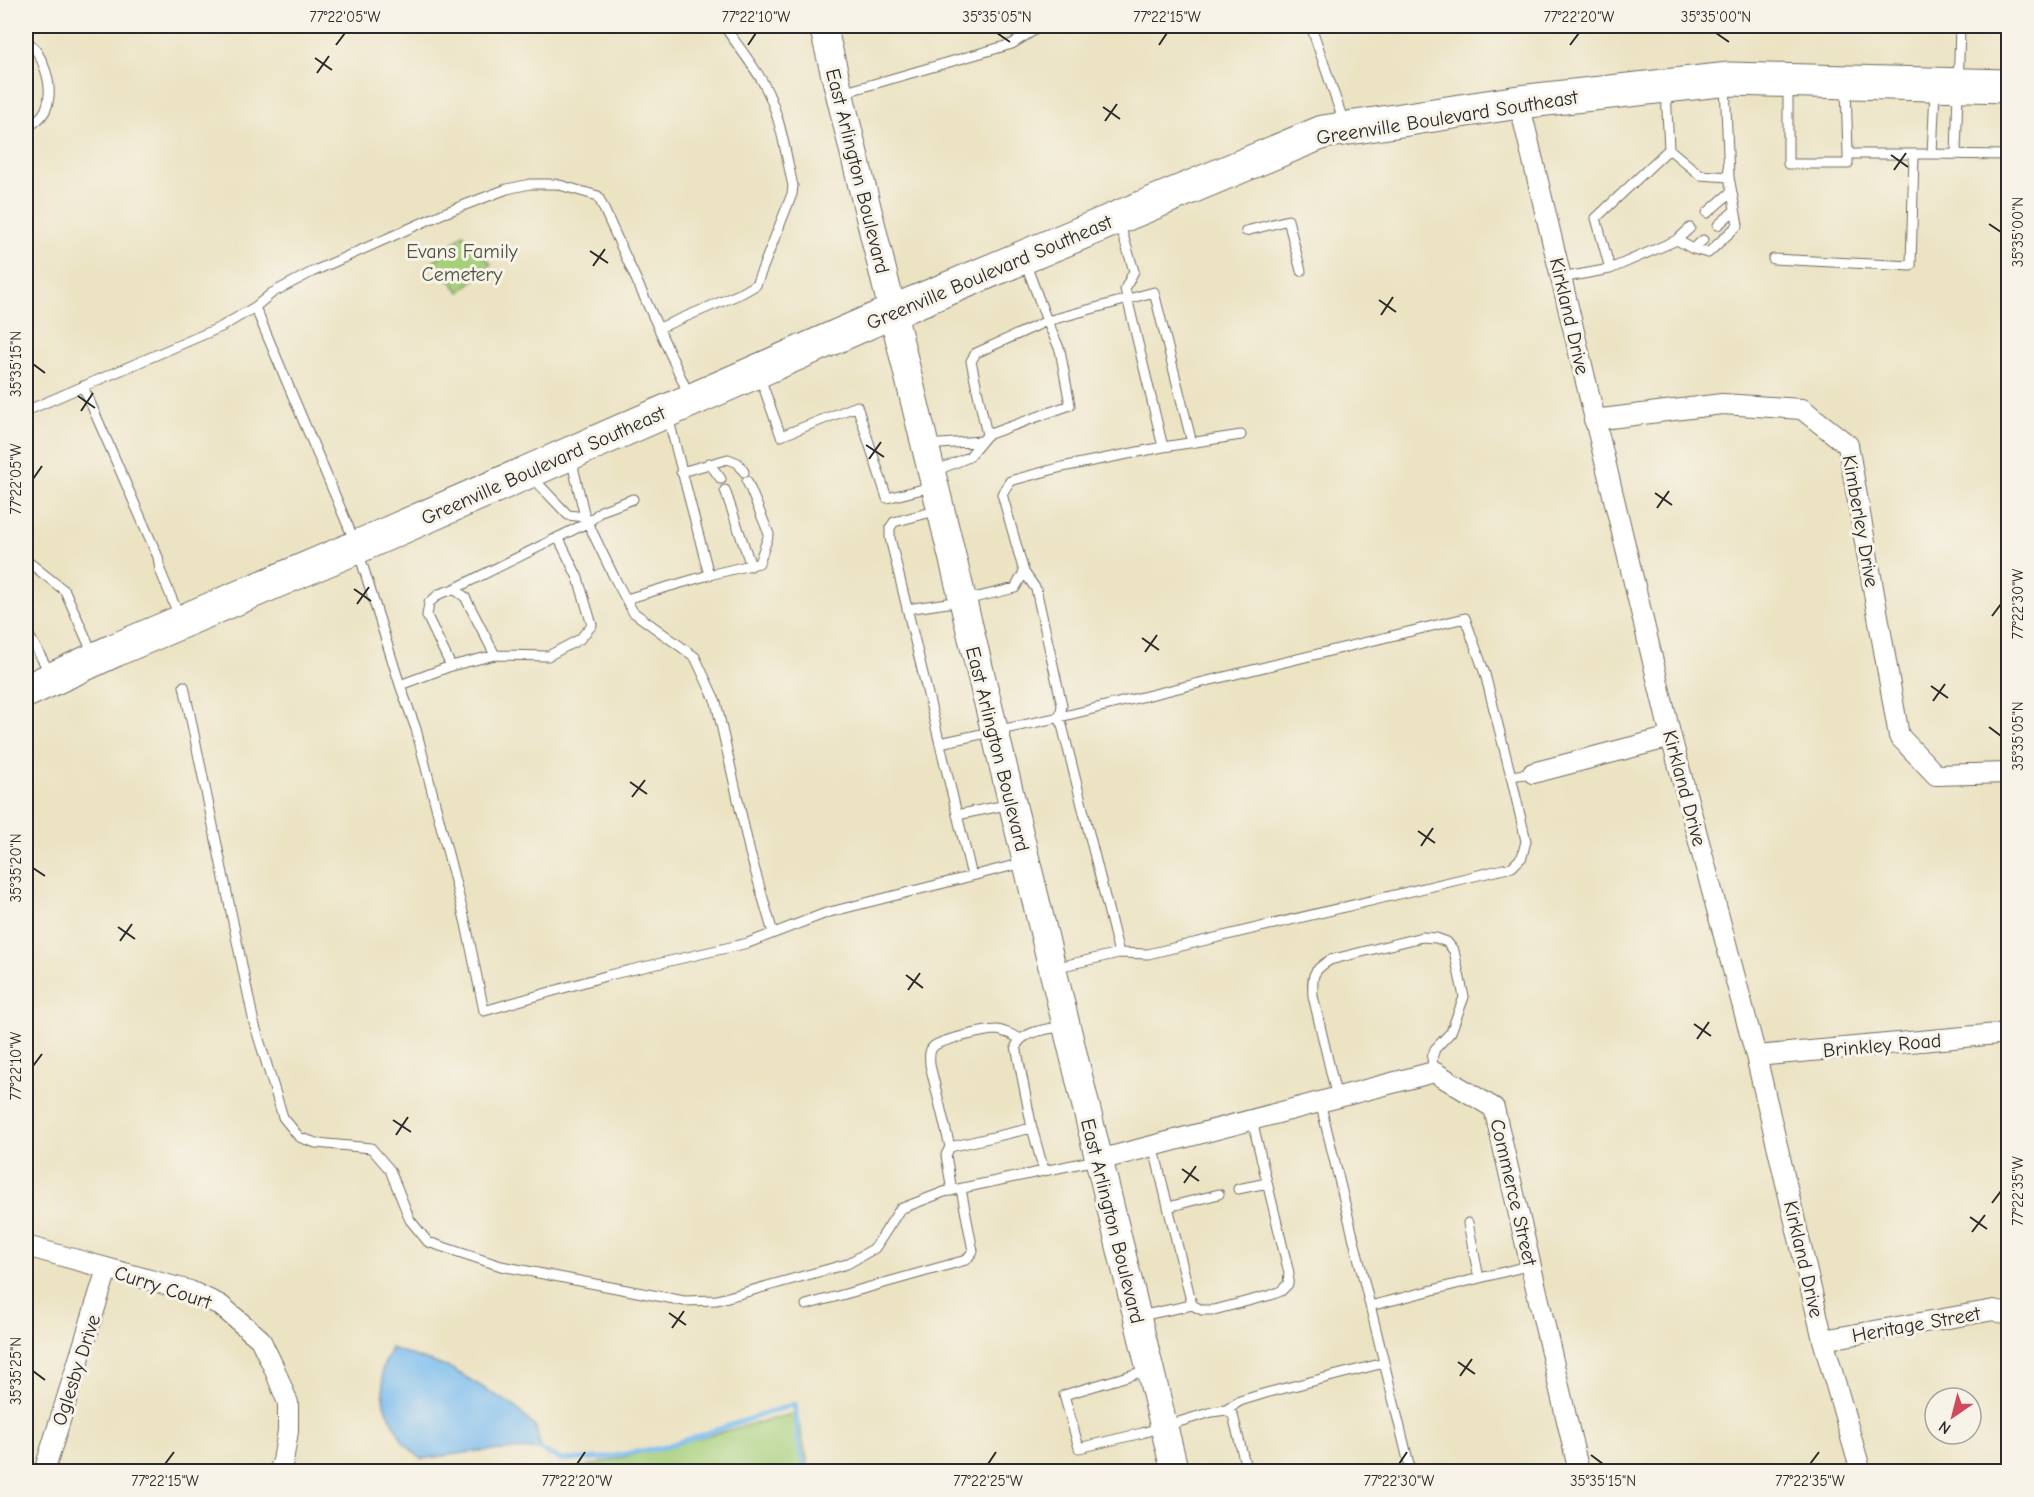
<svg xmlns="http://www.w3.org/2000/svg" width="2034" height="1497" font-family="'Comic Neue',sans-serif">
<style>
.green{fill:#a6cf7a;stroke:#687d52;stroke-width:1.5}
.water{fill:#79bcef;stroke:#52748d;stroke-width:1.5}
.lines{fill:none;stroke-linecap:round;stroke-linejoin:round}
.stream{stroke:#79bcef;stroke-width:5}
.lane-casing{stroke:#6f6b60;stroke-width:11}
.street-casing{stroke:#6f6b60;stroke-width:22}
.secondary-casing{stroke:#6f6b60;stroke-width:29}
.highway-casing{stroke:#6f6b60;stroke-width:35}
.lane{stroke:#fff;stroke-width:9}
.street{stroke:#fff;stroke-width:20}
.secondary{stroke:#fff;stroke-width:27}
.highway{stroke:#fff;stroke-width:33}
.ticks{fill:none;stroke:#2b2b2b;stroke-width:2}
.labels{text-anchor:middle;stroke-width:6;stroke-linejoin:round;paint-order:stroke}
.street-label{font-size:20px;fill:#2b2b2b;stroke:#f7f3e8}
.park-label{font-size:20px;fill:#4a543f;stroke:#f7f3e8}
.neatline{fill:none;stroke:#2b2b2b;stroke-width:2}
.ticks-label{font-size:15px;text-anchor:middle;fill:#2b2b2b}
</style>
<rect width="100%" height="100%" fill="#f7f3e8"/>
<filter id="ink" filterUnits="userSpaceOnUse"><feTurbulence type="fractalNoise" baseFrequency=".0167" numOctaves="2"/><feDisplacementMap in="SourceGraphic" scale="12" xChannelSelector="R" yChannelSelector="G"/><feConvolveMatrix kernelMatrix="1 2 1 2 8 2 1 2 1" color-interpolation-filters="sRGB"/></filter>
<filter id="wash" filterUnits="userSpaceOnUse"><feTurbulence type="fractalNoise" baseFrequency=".008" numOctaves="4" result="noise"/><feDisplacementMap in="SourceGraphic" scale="24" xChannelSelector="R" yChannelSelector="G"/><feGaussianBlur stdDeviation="1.35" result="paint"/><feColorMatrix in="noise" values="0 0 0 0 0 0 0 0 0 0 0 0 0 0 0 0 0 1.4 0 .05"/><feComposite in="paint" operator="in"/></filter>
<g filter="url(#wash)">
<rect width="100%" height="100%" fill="#ece3c3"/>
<path class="green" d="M 463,234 L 491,264 L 460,292 L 433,262 Z
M 796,1413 L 810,1471 L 569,1471 Z"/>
<path class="water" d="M 391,1348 L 452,1369 L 514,1406 L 536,1428 L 541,1449 L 478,1451 L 421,1459 L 403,1442 L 384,1404 L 382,1370 Z"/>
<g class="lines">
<path class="stream" d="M 535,1447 L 562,1460 L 602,1458 L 661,1448 L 795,1404 L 798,1441 L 806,1472"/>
</g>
</g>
<g filter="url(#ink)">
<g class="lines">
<defs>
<path id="lane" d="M 1311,26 L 1344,123
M 26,40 C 43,53 55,87 46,109 C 42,118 34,123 26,128
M 1788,86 L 1788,164 L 1848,164 L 1848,154
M 1846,87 L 1848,154 L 1932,154 L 1935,91
M 1666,91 L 1669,149 L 1700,175 L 1729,177 L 1725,84
M 842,93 L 1012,44 L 1041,26
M 1669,149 L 1596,218 L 1610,269 L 1677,240 L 1693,249 L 1708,253 L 1738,225 L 1729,177
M 1932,154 L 2008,155
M 1956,155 L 1960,26
M 1707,213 L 1731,192
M 1119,222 L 1134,271 L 1125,289 L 1163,447 L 1241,435
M 1718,225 L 1735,210
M 1246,231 L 1288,220 L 1301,271
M 1677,240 L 1690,228
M 1693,249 L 1703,240
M 1773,259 L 1911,266 L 1914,156
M 1025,262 L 1047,321 L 1154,292 L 1192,443
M 1561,278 L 1610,269
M 255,307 L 357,547 L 400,685 L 416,729 L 466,924 L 484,1011 L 609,975 L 748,943 L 826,913 L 1023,863
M 659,328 L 742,293 L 756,285 L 792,194 L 793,186 C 785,151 780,111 761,79 C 750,61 736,43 724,26
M 759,375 L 781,436 L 857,406 L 887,498 L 931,487
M 83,386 L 158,557 L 160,570 L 179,616
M 26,411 L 221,327 L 255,307 L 272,293 L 312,272 L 444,213 L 491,195 L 507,189 L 530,184 L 556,184 L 598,196 L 689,395
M 927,445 L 981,441
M 571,458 L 585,517 L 614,577 L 633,612 L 695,657 L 716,702 L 750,853 L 773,933
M 709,463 L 721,479
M 681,472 L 728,459 L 738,463 L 744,472
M 933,472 L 969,457 L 987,435 L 971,361 L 976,353 L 1047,321 L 1060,350 L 1070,405 L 987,435
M 532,477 L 568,515 L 585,517
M 725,490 L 751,566
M 939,510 L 894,522 L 890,528 L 890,538 L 972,876
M 26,560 L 65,591 L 93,654
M 709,575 L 759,563 L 769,534 L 747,481
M 454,589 L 589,522 L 601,511 L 633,499
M 626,599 L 709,575 L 668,417
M 907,609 L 961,601 L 1015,588 L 1024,572 L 1002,494 L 1010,481 L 1062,467 L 1163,447
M 26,630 L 51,675
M 451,666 L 427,616 L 429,603 L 439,594 L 454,589 L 465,597 L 495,655
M 400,685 L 451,666 L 495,655 L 548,656 L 580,639 L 592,625 L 578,578 L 558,537
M 184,686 L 254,1023 L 283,1117 L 299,1137 L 316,1143 L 371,1148 L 390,1170 L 410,1220 L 428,1242 L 501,1266 L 684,1301 L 717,1300 L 847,1264 L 875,1248 L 900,1209 L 944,1192 L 1096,1160
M 940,743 L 1060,717 L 1062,705 L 1036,589 L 1024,572
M 957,815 L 1011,804
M 1119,953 L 1060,717 C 1195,683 1330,652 1465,618 L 1485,674 L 1511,776 L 1533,773
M 1054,968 L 1119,953 L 1148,954 L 1512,867 L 1522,857 L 1526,841 L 1511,776
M 1337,1098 L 1313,996 C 1312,975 1312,971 1330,960 L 1422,937 L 1436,938 L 1447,942 L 1454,951 L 1464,997 L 1451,1032 L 1435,1049 L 1432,1058 L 1434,1072
M 1320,1102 L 1411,1472
M 1153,1145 L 1192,1305
M 950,1147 L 1032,1128
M 1044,1171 L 1032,1128 L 1016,1046 C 1024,1030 1047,1030 1063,1026
M 1238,1189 L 1267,1183
M 952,1191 L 946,1155 L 950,1147 L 930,1065 C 930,1059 928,1052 933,1047 C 939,1040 987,1030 997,1030 C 1005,1031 1012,1035 1019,1038
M 1168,1207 L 1219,1194
M 1468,1223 L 1479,1278
M 806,1305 L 966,1260 L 973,1251 L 961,1189
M 1370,1306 L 1531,1265
M 1140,1316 L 1192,1305 L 1202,1310 L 1214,1310 L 1271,1295 L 1281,1291 L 1288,1284 L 1289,1273 L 1252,1120
M 1148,1370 L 1064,1395 L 1079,1448 L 1142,1433 L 1212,1412 L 1226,1410 L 1233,1415 L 1247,1472
M 1226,1410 L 1240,1401 L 1266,1393 L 1384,1363"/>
<path id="street" d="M 1519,102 L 1671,737 L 1756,1056 L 1823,1340 L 1861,1472
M 1594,420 L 1722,404 L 1802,409 L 1848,445 L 1899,736 L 1936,775 L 2008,773
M 1533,773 L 1671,737
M 1756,1056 L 2008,1033
M 1099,1160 L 1434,1072 L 1494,1108 L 1579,1472
M 26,1246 L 190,1291 L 220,1305 L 260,1339 L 274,1368 L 288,1403 L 288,1431 L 283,1461 L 279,1472
M 1823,1340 L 1994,1310 L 2008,1315
M 44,1472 L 107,1269"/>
<path id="secondary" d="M 823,26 L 1175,1472"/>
<path id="highway" d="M 26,691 L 115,650 L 357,547 L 892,312 L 1323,132 L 1519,102 L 1729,79 L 2008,86"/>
</defs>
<use href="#lane" class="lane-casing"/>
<use href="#street" class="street-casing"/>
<use href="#secondary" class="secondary-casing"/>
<use href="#highway" class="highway-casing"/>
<use href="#lane" class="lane"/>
<use href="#street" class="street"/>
<use href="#secondary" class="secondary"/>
<use href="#highway" class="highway"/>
</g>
</g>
<path class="ticks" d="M 997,33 L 1010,42M 1716,33 L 1729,42M 336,45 L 345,33M 748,45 L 756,33M 1159,45 L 1167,33M 1570,45 L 1579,33M 315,58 L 332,70M 317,73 L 329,56M 1103,107 L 1120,119M 1105,121 L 1117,104M 1891,155 L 1908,167M 1894,170 L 1906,153M 1989,224 L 2001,232M 590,251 L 608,263M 593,266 L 605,249M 1379,300 L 1396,312M 1381,315 L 1393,297M 33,364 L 45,373M 78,396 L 95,408M 81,411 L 93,393M 866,445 L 884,457M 869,459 L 881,442M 33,479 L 42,466M 1655,493 L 1672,505M 1657,508 L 1669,491M 354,589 L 371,601M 357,604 L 369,587M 1992,616 L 2001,604M 1142,638 L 1159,650M 1145,652 L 1157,635M 1931,686 L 1948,698M 1933,701 L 1945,684M 1989,727 L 2001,736M 630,782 L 647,794M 632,797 L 645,780M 1418,831 L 1435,843M 1421,846 L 1433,828M 33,868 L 45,876M 118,927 L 135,939M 120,941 L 132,924M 906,975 L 923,988M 908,990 L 920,973M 1694,1024 L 1711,1036M 1697,1039 L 1709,1022M 33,1066 L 42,1054M 393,1120 L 411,1132M 396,1135 L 408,1117M 1182,1169 L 1199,1181M 1184,1183 L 1196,1166M 1992,1203 L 2001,1191M 1970,1217 L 1987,1229M 1972,1232 L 1985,1215M 669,1313 L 686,1325M 672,1328 L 684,1311M 1458,1362 L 1475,1374M 33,1371 L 45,1380M 1460,1376 L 1472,1359M 1591,1455 L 1603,1464M 165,1464 L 174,1452M 577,1464 L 585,1452M 988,1464 L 996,1452M 1399,1464 L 1407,1452M 1810,1464 L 1819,1452"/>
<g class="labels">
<g class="street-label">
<text transform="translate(1447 117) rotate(-9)" y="7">Greenville Boulevard Southeast</text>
<text transform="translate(858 171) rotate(76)" y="7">East Arlington Boulevard</text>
<text transform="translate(989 272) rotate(-23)" y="7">Greenville Boulevard Southeast</text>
<text transform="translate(1570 316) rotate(77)" y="7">Kirkland Drive</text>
<text transform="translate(543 465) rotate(-24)" y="7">Greenville Boulevard Southeast</text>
<text transform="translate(1861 521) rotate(80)" y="7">Kimberley Drive</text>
<text transform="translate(998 749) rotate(76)" y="7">East Arlington Boulevard</text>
<text transform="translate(1685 788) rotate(75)" y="7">Kirkland Drive</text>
<text transform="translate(1882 1045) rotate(-5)" y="7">Brinkley Road</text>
<text transform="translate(1514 1192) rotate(77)" y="7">Commerce Street</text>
<text transform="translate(1113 1221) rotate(76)" y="7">East Arlington Boulevard</text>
<text transform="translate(1804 1259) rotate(77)" y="7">Kirkland Drive</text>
<text transform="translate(163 1287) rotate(18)" y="7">Curry Court</text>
<text transform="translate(1916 1324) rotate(-10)" y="7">Heritage Street</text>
<text transform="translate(76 1370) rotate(-72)" y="7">Oglesby Drive</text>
</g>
<g class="park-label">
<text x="462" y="258">Evans Family<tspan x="462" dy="23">Cemetery</tspan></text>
</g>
</g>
<rect width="2034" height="1497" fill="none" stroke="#f7f3e8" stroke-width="66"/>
<g transform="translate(1953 1416) rotate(215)"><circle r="28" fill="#f7f3e8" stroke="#a5a39c" stroke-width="1.5"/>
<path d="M0-4.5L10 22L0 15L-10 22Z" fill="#d1495b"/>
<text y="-9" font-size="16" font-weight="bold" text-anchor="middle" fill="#2b2b2b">N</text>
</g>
<rect x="33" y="33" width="1968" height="1431" class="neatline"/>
<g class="ticks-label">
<text x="345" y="22">77°22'05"W</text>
<text x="756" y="22">77°22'10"W</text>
<text x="997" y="22">35°35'05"N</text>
<text x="1167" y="22">77°22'15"W</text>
<text x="1579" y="22">77°22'20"W</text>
<text x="1716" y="22">35°35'00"N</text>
<text transform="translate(2018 232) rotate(-90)" y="5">35°35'00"N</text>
<text transform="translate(16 364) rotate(-90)" y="5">35°35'15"N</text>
<text transform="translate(16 479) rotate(-90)" y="5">77°22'05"W</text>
<text transform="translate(2018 604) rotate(-90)" y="5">77°22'30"W</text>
<text transform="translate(2018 736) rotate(-90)" y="5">35°35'05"N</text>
<text transform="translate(16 868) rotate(-90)" y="5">35°35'20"N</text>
<text transform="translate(16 1066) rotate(-90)" y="5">77°22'10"W</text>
<text transform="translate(2018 1191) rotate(-90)" y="5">77°22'35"W</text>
<text transform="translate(16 1371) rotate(-90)" y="5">35°35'25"N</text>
<text x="165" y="1486">77°22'15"W</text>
<text x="577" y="1486">77°22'20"W</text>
<text x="988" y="1486">77°22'25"W</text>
<text x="1399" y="1486">77°22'30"W</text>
<text x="1603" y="1486">35°35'15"N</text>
<text x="1810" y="1486">77°22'35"W</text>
</g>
</svg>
